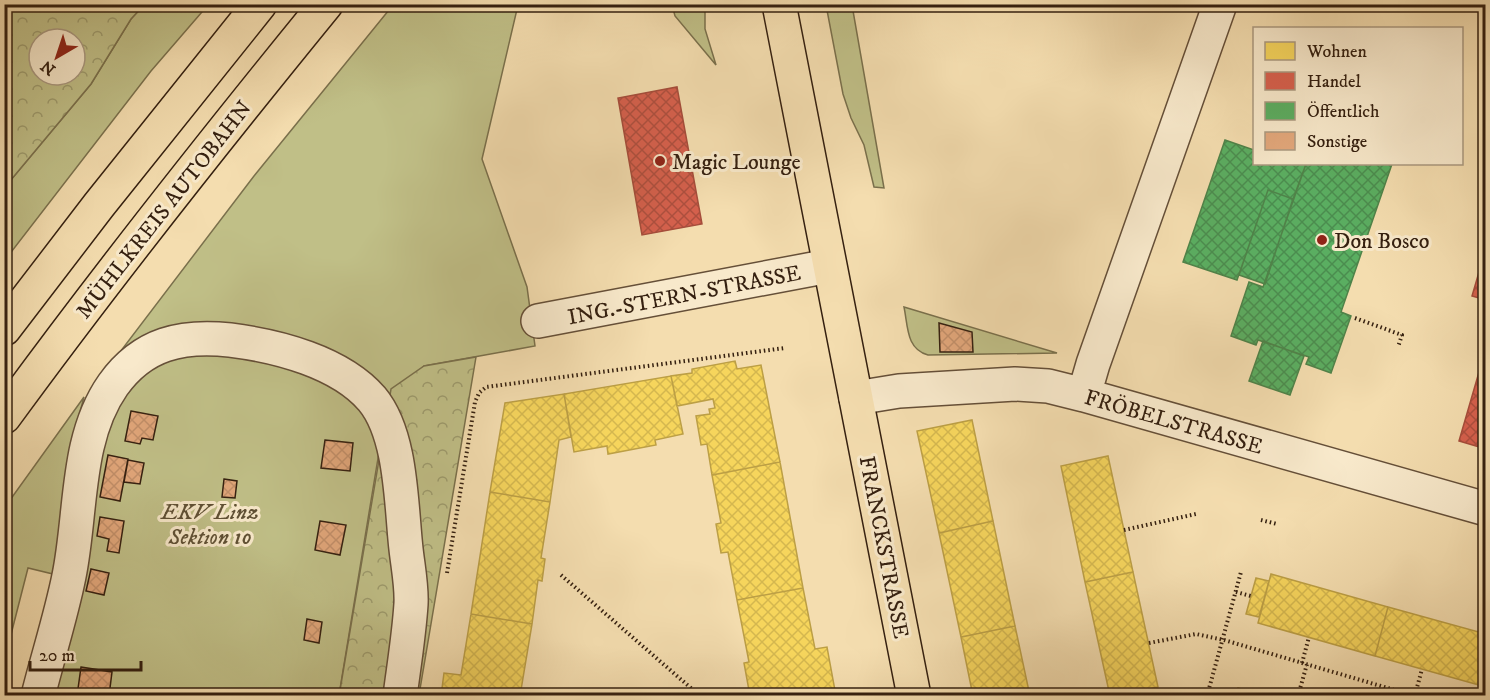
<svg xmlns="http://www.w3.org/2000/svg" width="1490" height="700" font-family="'IM FELL DW Pica',serif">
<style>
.green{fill:#c0bf87;stroke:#7a704c;stroke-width:1.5}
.forest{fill:url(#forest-crowns);stroke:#7a704c;stroke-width:1.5;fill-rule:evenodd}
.homes{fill:url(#homes-cross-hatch);stroke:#bc9f45;stroke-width:1.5}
.shops{fill:url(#shops-cross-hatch);stroke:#a64d3b;stroke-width:1.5}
.public{fill:url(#public-cross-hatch);stroke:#4f8349;stroke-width:1.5}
.building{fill:url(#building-cross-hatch);stroke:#352010;stroke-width:1.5}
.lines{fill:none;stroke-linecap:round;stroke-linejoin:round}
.minor-casing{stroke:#654f38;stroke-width:36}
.major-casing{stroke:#352010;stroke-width:36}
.highway-casing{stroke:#352010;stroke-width:36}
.path{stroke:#352010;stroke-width:4;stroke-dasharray:1.5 3;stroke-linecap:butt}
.minor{stroke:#f8e9cb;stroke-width:33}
.major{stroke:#f4ddaf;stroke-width:33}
.highway{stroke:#f4ddaf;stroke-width:33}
.poi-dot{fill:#8f2418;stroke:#f8e9cb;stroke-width:2}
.labels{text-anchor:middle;stroke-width:6;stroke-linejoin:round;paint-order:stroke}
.poi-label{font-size:22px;fill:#352010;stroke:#f8e9cb;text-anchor:start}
.street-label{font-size:22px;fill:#352010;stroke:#f8e9cb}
.park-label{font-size:22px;font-style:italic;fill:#5f5034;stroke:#f8e9cb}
</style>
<defs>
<pattern id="forest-crowns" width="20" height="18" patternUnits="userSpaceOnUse" patternTransform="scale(1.5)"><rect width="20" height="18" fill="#c0bf87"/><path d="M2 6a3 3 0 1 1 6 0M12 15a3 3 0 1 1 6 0" fill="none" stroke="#9d9b6d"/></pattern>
<pattern id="homes-cross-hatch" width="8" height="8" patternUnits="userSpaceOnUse" patternTransform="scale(1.5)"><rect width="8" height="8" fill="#f6d55c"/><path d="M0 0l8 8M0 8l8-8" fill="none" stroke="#d4b74f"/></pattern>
<pattern id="shops-cross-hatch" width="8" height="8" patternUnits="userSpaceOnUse" patternTransform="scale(1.5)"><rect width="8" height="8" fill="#d6604d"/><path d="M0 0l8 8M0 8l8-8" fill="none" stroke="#ae4f3f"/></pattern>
<pattern id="public-cross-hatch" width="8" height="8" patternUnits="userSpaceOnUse" patternTransform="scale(1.5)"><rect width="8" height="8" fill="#5aae61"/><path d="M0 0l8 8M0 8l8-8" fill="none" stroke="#4b8d4f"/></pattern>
<pattern id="building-cross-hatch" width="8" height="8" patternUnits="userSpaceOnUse" patternTransform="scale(1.5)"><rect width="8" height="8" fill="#e2a77b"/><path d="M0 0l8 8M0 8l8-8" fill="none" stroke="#c28f69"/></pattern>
</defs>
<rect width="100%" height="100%" fill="#f4ddaf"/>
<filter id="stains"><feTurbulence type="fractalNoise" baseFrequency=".00333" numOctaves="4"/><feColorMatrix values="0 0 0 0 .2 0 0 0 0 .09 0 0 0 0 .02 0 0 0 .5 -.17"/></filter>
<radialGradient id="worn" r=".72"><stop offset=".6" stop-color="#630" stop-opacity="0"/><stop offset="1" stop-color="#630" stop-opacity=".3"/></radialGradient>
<path class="green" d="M 144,5 L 208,5 L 151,71 L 5,260 L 5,187 L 91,84 L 131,19 Z
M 393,5 L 518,5 L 482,159 L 527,287 L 535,346 L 424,366 L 386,407 L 230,324 L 206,322 L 186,326 L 120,352 L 254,176 Z
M 672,5 L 705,5 L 705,29 L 716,65 L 675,16 Z
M 826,5 L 852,5 L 884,188 L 874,187 L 864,145 L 851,118 L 843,94 Z
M 904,307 L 1057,353 L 928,355 C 906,349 908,326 904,307 Z
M 169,354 L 259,356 L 349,390 L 382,434 L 339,695 L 53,696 L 114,395 Z
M 84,397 L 71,446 L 72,474 L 53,574 L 28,568 L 5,658 L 5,507 Z"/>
<path class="forest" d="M 5,4 L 144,5 L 131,19 L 91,84 L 5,187 ZM 39,39 L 75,39 L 75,75 L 39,75 Z
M 476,357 L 419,695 L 339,696 L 391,389 L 424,366 Z"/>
<path class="homes" d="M 735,361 L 737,369 L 761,365 L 780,462 L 712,475 L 707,444 L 701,445 L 696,416 L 710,414 L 709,409 L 715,408 L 713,399 L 677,406 L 671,376 L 692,373 L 692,369 Z
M 671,376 L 683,434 L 655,440 L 656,445 L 608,454 L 607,446 L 574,452 L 564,394 Z
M 564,394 L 571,437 L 559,440 L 550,502 L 490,492 L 505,403 Z
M 972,420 L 993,521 L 939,533 L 917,431 Z
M 1108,456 L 1133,572 L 1085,582 L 1061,466 Z
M 780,462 L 803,588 L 737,600 L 728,552 L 721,553 L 716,524 L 721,523 L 712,475 Z
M 490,492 L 550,502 L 541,558 L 545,559 L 542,581 L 538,580 L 532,624 L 471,614 Z
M 993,521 L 1015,626 L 961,637 L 939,533 Z
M 1133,572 L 1158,687 L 1121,696 L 1110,696 L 1085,582 Z
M 1271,574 L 1388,607 L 1375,656 L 1258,623 Z
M 1256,578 L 1269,581 L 1259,617 L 1246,614 Z
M 803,588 L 815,649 L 827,647 L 836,696 L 750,696 L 744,663 L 749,662 L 737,600 Z
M 1388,607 L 1486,634 L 1486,687 L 1375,656 Z
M 471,614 L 532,624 L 521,690 L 532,692 L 531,696 L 441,696 L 444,673 L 461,675 Z
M 1015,626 L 1030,696 L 973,696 L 961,637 Z
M 1238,688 L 1264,696 L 1236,696 Z"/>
<path class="shops" d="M 677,87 L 702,224 L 642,235 L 618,98 Z
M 1484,255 L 1486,255 L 1486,300 L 1472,296 Z
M 1486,348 L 1486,449 L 1459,441 Z"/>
<path class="public" d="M 1225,140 L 1254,150 L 1254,164 L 1306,164 L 1293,199 L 1268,190 L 1237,280 L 1183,262 Z
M 1306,164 L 1392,164 L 1341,312 L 1351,316 L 1331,373 L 1306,364 L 1309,357 L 1258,340 L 1256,345 L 1231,336 L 1249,282 L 1263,287 Z
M 1268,190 L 1293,199 L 1265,284 L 1239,275 Z
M 1263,341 L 1304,356 L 1290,395 L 1249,381 Z"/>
<path class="building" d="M 939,323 L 972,332 L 973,352 L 940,352 Z
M 131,411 L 158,416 L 153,440 L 142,438 L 140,444 L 125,441 Z
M 325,440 L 353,443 L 350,471 L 321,468 Z
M 108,455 L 128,459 L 120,501 L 100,497 Z
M 128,460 L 144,463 L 140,484 L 124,482 Z
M 224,479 L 237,481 L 235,498 L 222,497 Z
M 100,517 L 124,521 L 119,553 L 107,551 L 109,539 L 97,536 Z
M 320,521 L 346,525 L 340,555 L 315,550 Z
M 91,569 L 109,573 L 104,595 L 86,591 Z
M 307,619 L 322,622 L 319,643 L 304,640 Z
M 81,667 L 112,672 L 109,696 L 77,696 Z"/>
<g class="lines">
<defs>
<path id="minor" d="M 538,321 L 829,266
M 1084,395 L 1093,364 L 1220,4
M 856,398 L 899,391 L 1015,384 L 1048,386 L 1084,395 L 1486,509
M 38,696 C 48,656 61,616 69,576 C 82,513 75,439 113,385 C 143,343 182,335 230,340 C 278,346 340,362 372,399 C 402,435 401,505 406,549 C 408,567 412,587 411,604 C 409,635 404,665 400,696"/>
<path id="major" d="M 779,4 L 914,696"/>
<path id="highway" d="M 4,329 L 99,205 L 260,4
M 4,417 C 107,276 215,140 326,4"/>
</defs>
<use href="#minor" class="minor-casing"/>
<use href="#major" class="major-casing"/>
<use href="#highway" class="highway-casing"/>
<path class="path" d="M 1355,318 L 1402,335 L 1398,347
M 1261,520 L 1277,524
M 1124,530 L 1196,514
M 447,573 L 475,402 L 479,393 L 486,387 L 785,348
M 561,575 L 700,696
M 1236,592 L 1251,596
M 1149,643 L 1196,634 L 1224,640 L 1415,696
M 1302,663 L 1309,637
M 1415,695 L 1422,669
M 1207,696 L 1241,572
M 1298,696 L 1307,664"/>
<use href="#minor" class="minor"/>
<use href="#major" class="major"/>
<use href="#highway" class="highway"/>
</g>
<g class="poi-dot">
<circle cx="660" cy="161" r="6"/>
<circle cx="1322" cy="240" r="6"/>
</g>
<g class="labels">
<g class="poi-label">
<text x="672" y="169">Magic Lounge</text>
<text x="1334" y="248">Don Bosco</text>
</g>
<g class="street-label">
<text transform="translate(163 209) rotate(-52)" y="8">MÜHLKREIS AUTOBAHN</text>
<text transform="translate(684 294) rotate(-11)" y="8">ING.-STERN-STRASSE</text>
<text transform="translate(1174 421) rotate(16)" y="8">FRÖBELSTRASSE</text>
<text transform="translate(885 547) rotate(79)" y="8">FRANCKSTRASSE</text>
</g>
<g class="park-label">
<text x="210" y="519">EKV Linz<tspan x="210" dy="25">Sektion 10</tspan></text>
</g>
</g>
<rect width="1490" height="700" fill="none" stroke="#f4ddaf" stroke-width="24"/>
<rect x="6" y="6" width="1478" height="688" fill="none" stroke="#352010" stroke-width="3"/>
<rect x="12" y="12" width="1466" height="676" fill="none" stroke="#352010" stroke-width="1.5"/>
<rect x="1253" y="27" width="210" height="138" fill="#f8e9cb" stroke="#aa9980" stroke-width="1.5"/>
<rect x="1265" y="42" width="30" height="18" fill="#f6d55c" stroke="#aa9980" stroke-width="1.5"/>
<text x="1307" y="57" font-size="18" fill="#352010">Wohnen</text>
<rect x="1265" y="72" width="30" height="18" fill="#d6604d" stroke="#aa9980" stroke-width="1.5"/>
<text x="1307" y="87" font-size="18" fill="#352010">Handel</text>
<rect x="1265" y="102" width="30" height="18" fill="#5aae61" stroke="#aa9980" stroke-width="1.5"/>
<text x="1307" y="117" font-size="18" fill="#352010">Öffentlich</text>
<rect x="1265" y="132" width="30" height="18" fill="#e2a77b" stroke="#aa9980" stroke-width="1.5"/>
<text x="1307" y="147" font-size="18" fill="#352010">Sonstige</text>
<g transform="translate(57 57) rotate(219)"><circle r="28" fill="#f8e9cb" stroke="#aa9980" stroke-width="1.5"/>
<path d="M0-4.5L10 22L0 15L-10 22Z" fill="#8f2418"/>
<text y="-9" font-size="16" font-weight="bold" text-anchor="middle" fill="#352010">N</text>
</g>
<path d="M30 661v9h111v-9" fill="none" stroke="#352010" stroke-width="3"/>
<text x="39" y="661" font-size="18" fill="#352010" stroke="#f8e9cb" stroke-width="4.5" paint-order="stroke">20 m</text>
<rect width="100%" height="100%" filter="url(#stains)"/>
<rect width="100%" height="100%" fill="url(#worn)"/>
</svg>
